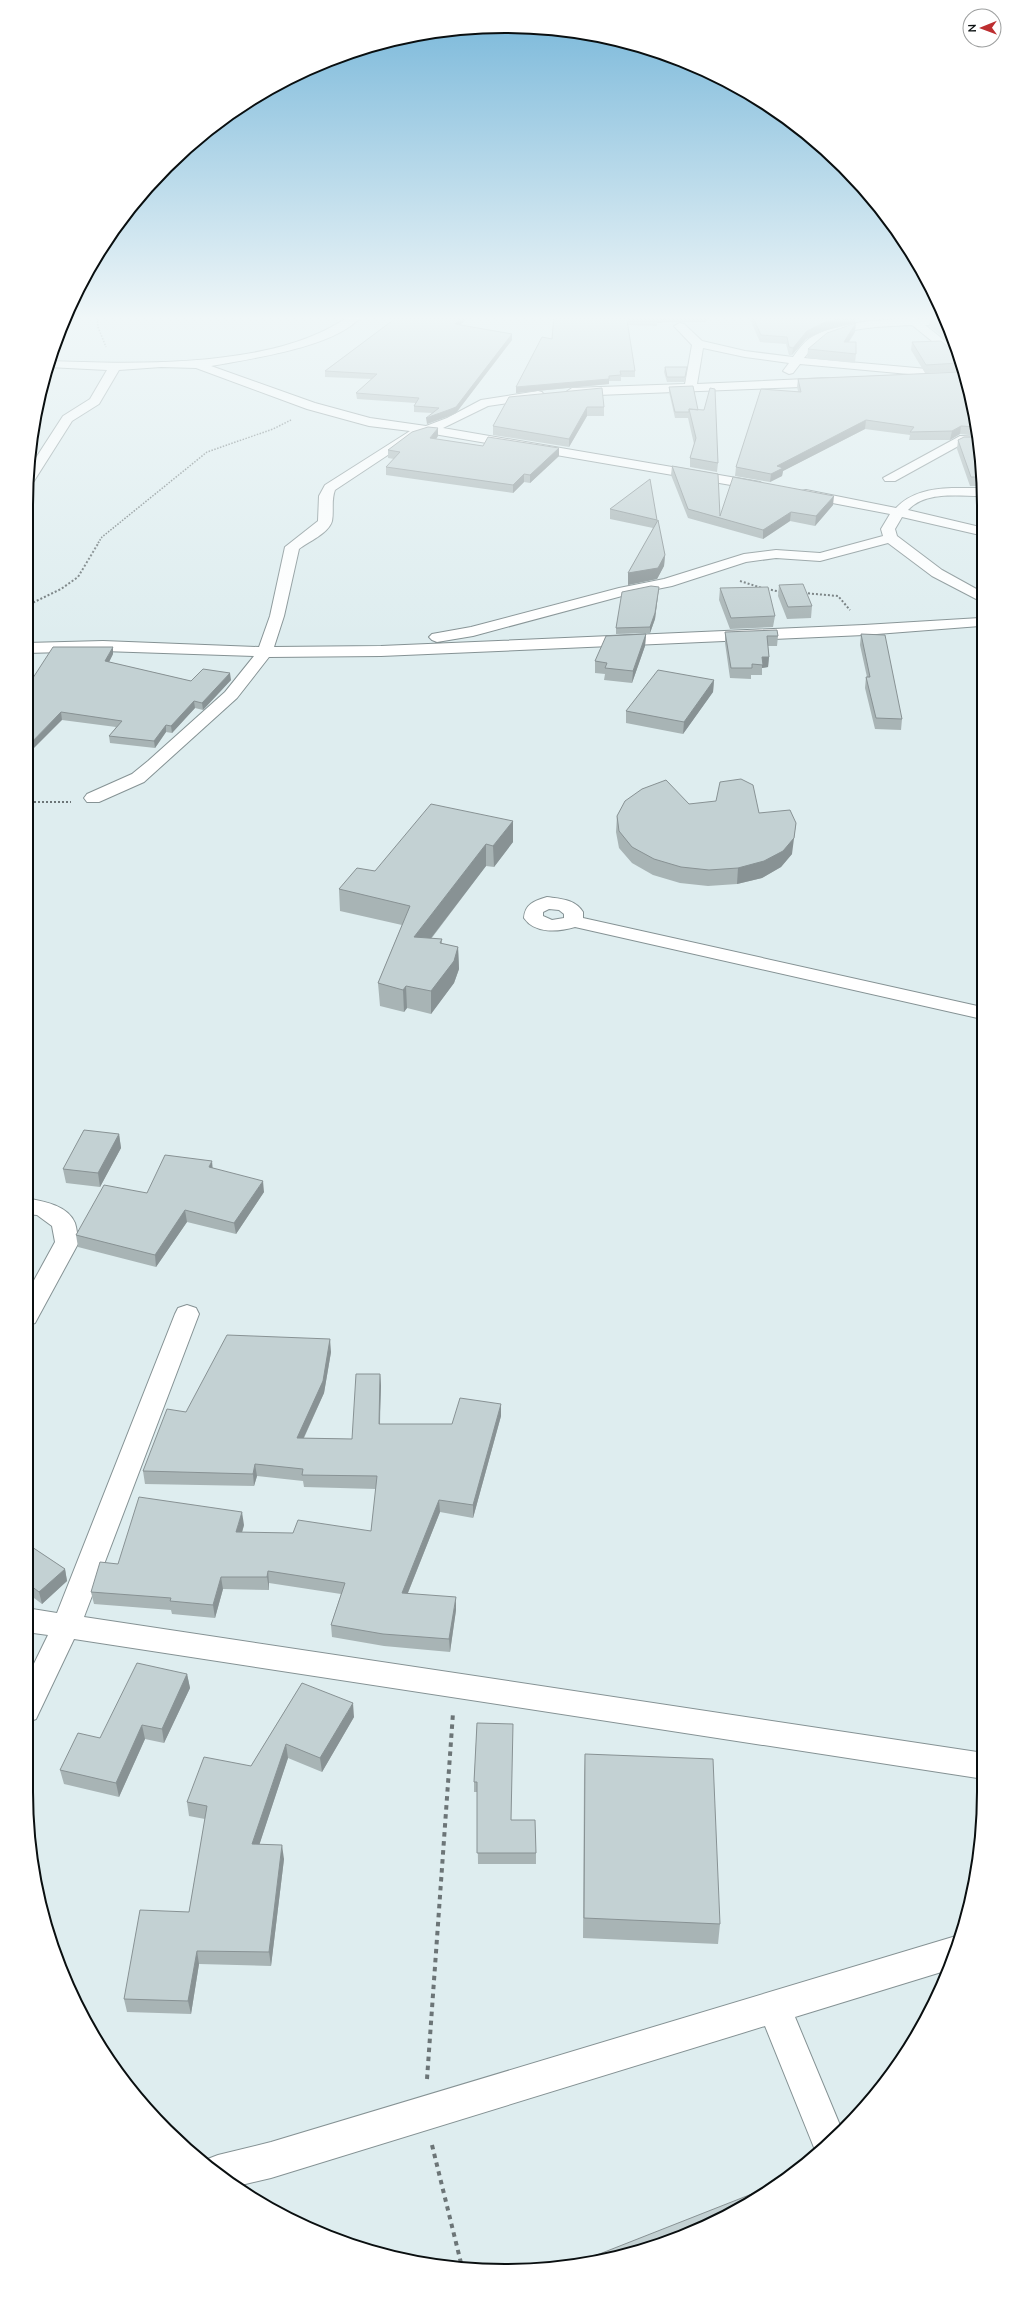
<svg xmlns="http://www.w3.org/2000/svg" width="1010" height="2297" font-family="Mulish,sans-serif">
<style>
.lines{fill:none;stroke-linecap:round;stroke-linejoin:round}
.minor-casing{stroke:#859294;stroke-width:2}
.path-far2{stroke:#6c7577;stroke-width:1.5;stroke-dasharray:1.5 1.5;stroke-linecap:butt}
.path-far1{stroke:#6c7577;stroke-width:2;stroke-dasharray:2 2;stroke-linecap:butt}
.path{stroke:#6c7577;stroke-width:4;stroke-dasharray:4.5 4.5;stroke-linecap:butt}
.minor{fill:#fff;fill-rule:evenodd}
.wall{fill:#a8b4b5}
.shaded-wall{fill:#889294}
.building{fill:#c3d1d3;stroke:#889294}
.rim{fill:none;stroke:#0a0f10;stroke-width:2}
</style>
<rect width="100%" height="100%" fill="#deedef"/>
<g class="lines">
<defs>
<path id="minor" d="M 350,315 L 362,315 C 339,347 249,359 211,366 L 315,403 L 370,418 L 426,426 L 447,418 L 481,400 L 538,391 L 542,392 L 544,395 L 542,398 L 488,406 L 443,428 L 760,482 L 767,486 L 760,490 L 428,433 L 412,439 L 335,490 C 331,500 334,511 332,521 C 329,533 308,542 299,549 L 284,616 L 274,647 L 381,646 L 864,625 L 980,618 L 980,626 L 864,635 L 381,656 L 269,657 L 237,698 L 144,782 L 99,802 L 87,802 L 84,798 L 87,794 L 132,774 L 148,761 L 225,692 L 254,656 L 103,651 L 26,653 L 26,643 L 103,641 L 259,647 L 270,616 L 285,547 L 318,521 L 319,496 L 325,485 L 410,431 L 369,426 L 307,409 L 196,368 L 161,367 L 119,370 L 99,404 L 72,421 L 34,481 L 29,482 L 30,467 L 63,416 L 90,399 L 107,370 L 48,367 L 49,361 C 134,364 279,369 350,315 Z
M 911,316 L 917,319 L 946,319 L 948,325 L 925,325 L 955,349 L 958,359 L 953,358 L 912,325 C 876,327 827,326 804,358 L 961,372 L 963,379 L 800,364 L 793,373 L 789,374 L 783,371 L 789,363 L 745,357 L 703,348 L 697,384 L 828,378 L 834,382 L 828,386 L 572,396 L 566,392 L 572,388 L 685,384 L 692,345 L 674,326 L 680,323 L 684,324 L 702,341 L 745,351 L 793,357 C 798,350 803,343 810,338 C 836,322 875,320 906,319 Z
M 960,436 L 979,437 L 980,445 L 962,444 L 895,481 L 885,481 L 883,478 Z
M 952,488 L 980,488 L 980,496 C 957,496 925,491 908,510 L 980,527 L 980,535 L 902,517 L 895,529 L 897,536 L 942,570 L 980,591 L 980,601 L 932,576 L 888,543 L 820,561 L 776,558 L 746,562 L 672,586 L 622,596 L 473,636 L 437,642 L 432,640 L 429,637 L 432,634 L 471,627 L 619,588 L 664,579 L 744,554 L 776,550 L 820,553 L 883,536 L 881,529 L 890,514 L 801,497 L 799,494 L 801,491 L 806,490 L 896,508 C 911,492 931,489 952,488 Z
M 547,897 C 561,899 575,899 583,912 L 583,918 L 982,1007 L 982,1019 L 575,927 C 558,932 535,934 524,918 C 525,904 534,901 547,897 ZM 549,909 L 559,910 L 564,914 L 564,918 L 552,920 L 543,916 L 543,912 Z
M 26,1198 C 42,1201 68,1205 75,1223 C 77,1229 77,1236 79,1242 L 35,1323 L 26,1326 L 26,1295 L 55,1242 L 52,1226 L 37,1215 L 26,1214 Z
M 187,1305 L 196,1308 L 199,1314 L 84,1617 L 984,1753 L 984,1779 L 74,1639 L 36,1719 L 26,1723 L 26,1680 L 48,1635 L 26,1632 L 26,1608 L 57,1613 L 175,1314 L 178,1308 Z
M 956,1936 L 961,1938 L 948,1970 L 795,2017 L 842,2130 L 817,2155 L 765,2026 L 271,2178 L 237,2186 L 204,2163 L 205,2160 L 218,2155 L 271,2142 Z"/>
</defs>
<use href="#minor" class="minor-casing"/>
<path class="path-far2" d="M 97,315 L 98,327 L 106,347
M 98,543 L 102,537 L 207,452 L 273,429 L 291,420"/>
<path class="path-far1" d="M 740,581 L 762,588
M 767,589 L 781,592
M 804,593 L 838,596 L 850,610
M 26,606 L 61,589 L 78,577 L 99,542
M 26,802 L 71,802"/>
<path class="path" d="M 427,2079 L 453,1713
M 432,2145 L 462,2267"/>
<use href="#minor" class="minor"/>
</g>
<path class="wall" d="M 400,315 L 470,315 L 460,325 L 512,334 L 512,340 L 456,413 L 452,415 L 427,424 L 432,413 L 414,412 L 414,406 L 416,403 L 357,399 L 356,393 L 372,379 L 325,377 L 325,371 Z
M 554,315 L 707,317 L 706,322 L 667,322 L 657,323 L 657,326 L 628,325 L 635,371 L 635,377 L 621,377 L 621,381 L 609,381 L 609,384 L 516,393 L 516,387 L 552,339 Z
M 748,315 L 856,315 L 855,323 L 823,331 L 806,339 L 792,355 L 789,355 L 786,344 L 760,342 Z
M 920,315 L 944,315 L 945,318 L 921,318 Z
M 930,319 L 947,321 L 954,346 L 929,326 Z
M 855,332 L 849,342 L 856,354 L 855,363 L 807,358 L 808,349 Z
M 912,342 L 956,352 L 961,372 L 925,373 L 911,350 Z
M 665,367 L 687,367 L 685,382 L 667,382 L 664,372 Z
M 961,372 L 978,436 L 960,434 L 950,440 L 909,440 L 910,435 L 865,429 L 783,471 L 782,476 L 770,482 L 735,476 L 736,467 L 798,391 L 797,387 L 798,379 Z
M 669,387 L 698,410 L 718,463 L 717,472 L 690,467 L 690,458 L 694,444 L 688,418 L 675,418 L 669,392 Z
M 509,397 L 604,407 L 604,416 L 587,416 L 569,447 L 493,435 L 493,426 Z
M 438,436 L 436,439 L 483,446 L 559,448 L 559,456 L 530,483 L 524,482 L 513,493 L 386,475 L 386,467 L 394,459 L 388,458 L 388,450 Z
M 958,440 L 980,442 L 980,486 L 970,486 L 957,449 Z
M 672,466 L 720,516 L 833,505 L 815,526 L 790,521 L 763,539 L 688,518 L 671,475 Z
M 610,509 L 657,520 L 665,555 L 664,566 L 657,579 L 628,585 L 653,528 L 610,519 Z
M 779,585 L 812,606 L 811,618 L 787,619 L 778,596 Z
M 659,587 L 655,619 L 650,633 L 616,634 L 616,628 Z
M 720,588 L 775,616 L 773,627 L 730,629 L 719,600 Z
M 725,632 L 778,636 L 777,646 L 768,646 L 769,657 L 768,667 L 762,668 L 762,675 L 751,675 L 751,679 L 730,678 L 725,643 Z
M 646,634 L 645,646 L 632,683 L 604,680 L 605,674 L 595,673 L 595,661 Z
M 861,634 L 902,719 L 901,730 L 875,729 L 865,688 L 866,677 L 867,677 L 860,645 Z
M 113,654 L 109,662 L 191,681 L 231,680 L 203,710 L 195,708 L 172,733 L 166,732 L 155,748 L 110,743 L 109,736 L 116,727 L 62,720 L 26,705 L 26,689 L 29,686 L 29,684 Z
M 714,680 L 713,692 L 683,734 L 626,723 L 626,711 Z
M 689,804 L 759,813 L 792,854 L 781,867 L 762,878 L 737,884 L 708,886 L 680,883 L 653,875 L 632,863 L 619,848 L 616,832 L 617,816 Z
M 513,821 L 513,842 L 494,867 L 486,866 L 431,939 L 442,939 L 442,944 L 458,947 L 459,969 L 454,983 L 431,1014 L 407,1008 L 404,1012 L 380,1006 L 378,983 L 402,925 L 340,911 L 339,889 L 375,871 Z
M 119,1134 L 121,1148 L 100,1187 L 66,1183 L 63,1169 Z
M 213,1168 L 264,1192 L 236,1234 L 187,1222 L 156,1267 L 78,1247 L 76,1235 L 147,1193 Z
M 331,1352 L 324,1393 L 304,1438 L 352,1439 L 380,1374 L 381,1386 L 380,1424 L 452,1424 L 501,1404 L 501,1416 L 473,1518 L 440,1512 L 408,1593 L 456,1610 L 450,1652 L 384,1646 L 332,1637 L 331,1625 L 341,1594 L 269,1583 L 269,1590 L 223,1589 L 215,1618 L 172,1614 L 171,1610 L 94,1604 L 91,1592 L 118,1564 L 244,1525 L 242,1533 L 293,1533 L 371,1531 L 376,1489 L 304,1487 L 303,1481 L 257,1476 L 254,1486 L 145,1484 L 143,1471 L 186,1412 Z
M 26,1531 L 31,1543 L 30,1546 L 65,1569 L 67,1581 L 42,1604 L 26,1592 Z
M 187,1674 L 190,1688 L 164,1743 L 145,1739 L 119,1797 L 64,1784 L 60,1770 Z
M 302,1683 L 354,1717 L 322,1772 L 288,1758 L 259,1845 L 284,1859 L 271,1966 L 199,1964 L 191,2014 L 127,2012 L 124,1999 L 189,1912 L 205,1819 L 189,1816 L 187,1802 L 251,1766 Z
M 477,1723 L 511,1820 L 536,1853 L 536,1864 L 478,1864 L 477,1792 L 474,1792 L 474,1782 Z
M 585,1754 L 720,1924 L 718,1944 L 583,1938 L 584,1775 Z"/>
<path class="shaded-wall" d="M 464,315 L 470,315 L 455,330 L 455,324 Z
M 856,315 L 855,323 L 823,331 L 806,339 L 792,355 L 793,348 L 807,331 L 823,323 Z
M 667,316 L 667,322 L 657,323 L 657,317 Z
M 856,323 L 855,332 L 843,350 L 844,342 Z
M 512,334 L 512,340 L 456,413 L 452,415 L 427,424 L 426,418 L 451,409 Z
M 609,379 L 609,384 L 516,393 L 516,387 Z
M 587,407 L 587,416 L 569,447 L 569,439 Z
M 866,420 L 865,429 L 783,471 L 782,476 L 770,482 L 771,474 L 777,466 Z
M 961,426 L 960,434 L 950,440 L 952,431 Z
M 438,428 L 438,436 L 431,446 L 430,438 Z
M 559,448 L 559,456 L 530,483 L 530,475 Z
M 524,474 L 524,482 L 513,493 L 513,485 Z
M 834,496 L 833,505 L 815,526 L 816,516 Z
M 791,512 L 790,521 L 763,539 L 763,530 Z
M 665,555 L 664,566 L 657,579 L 628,585 L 628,573 Z
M 659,587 L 655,619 L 650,633 L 650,627 Z
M 646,634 L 645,646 L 632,683 L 633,671 Z
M 113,647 L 113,654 L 106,668 L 105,661 Z
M 762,657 L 769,657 L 768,667 L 762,668 Z
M 230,673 L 231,680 L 203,710 L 202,703 Z
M 714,680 L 713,692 L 683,734 L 684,722 Z
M 194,701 L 195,708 L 172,733 L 171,726 Z
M 61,712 L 62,720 L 26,756 L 26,748 Z
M 166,725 L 166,732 L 155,748 L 154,741 Z
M 513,821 L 513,842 L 494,867 L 493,846 Z
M 796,823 L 792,854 L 781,867 L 762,878 L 737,884 L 738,868 Z
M 486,844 L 486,866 L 415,959 L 414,937 Z
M 458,947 L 459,969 L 454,983 L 431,1014 L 431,991 Z
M 406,986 L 407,1008 L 404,1012 L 403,990 Z
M 119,1134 L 121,1148 L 100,1187 L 98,1173 Z
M 212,1161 L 213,1172 L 209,1167 Z
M 263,1181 L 264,1192 L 236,1234 L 234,1223 Z
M 185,1210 L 187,1222 L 156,1267 L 155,1255 Z
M 330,1339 L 331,1352 L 324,1393 L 298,1450 L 297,1438 Z
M 380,1374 L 381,1386 L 379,1437 L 379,1424 Z
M 501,1404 L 501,1416 L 473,1518 L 473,1505 Z
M 255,1464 L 257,1476 L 254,1486 L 253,1474 Z
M 439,1500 L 440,1512 L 403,1605 L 402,1593 Z
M 242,1512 L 244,1525 L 238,1545 L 236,1532 Z
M 29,1531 L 31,1543 L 26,1553 L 26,1536 Z
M 65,1569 L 67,1581 L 42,1604 L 39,1592 Z
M 268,1571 L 269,1583 L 269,1590 L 267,1577 Z
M 221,1577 L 223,1589 L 215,1618 L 213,1605 Z
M 456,1597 L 456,1610 L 450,1652 L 449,1639 Z
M 187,1674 L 190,1688 L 164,1743 L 162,1729 Z
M 353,1703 L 354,1717 L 322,1772 L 320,1758 Z
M 142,1725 L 145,1739 L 119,1797 L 116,1783 Z
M 286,1744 L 288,1758 L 255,1858 L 252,1844 Z
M 282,1845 L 284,1859 L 271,1966 L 269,1952 Z
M 197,1951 L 199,1964 L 191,2014 L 188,2001 Z"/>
<path class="building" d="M 400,315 L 464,315 L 455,324 L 512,334 L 456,407 L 451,409 L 426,418 L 439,408 L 414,406 L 419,398 L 356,393 L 377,374 L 325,371 Z
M 554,315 L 706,315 L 707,317 L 667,316 L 657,317 L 657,320 L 627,320 L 635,371 L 620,371 L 621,375 L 609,376 L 609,379 L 516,387 L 542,337 L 552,339 Z
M 752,315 L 856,315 L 823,323 L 807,331 L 793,348 L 789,347 L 787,337 L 761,335 Z
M 930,319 L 946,319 L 947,321 L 951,335 Z
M 856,323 L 844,342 L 856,342 L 856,354 L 808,349 L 827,333 Z
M 941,341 L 953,351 L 956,352 L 959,363 L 926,365 L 912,342 Z
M 665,367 L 687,367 L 685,377 L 667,377 Z
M 961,372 L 976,427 L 961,426 L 952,431 L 910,432 L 914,427 L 866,420 L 777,466 L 783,468 L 771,474 L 736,467 L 761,389 L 801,392 L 798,379 Z
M 693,386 L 698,410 L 689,409 L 689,412 L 675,412 L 669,387 Z
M 602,388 L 604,407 L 587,407 L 569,439 L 493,426 L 509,397 Z
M 710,388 L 715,389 L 718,463 L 690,458 L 696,438 L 689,409 L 704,410 Z
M 428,427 L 438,428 L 430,438 L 483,446 L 488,437 L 559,448 L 530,475 L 524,474 L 513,485 L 386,467 L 400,452 L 388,450 L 412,432 Z
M 964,437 L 979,437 L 980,442 L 980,477 L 971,477 L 958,440 Z
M 672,466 L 718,474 L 720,516 L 733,477 L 834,496 L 816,516 L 791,512 L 763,530 L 688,509 Z
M 650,479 L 657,520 L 610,509 Z
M 658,520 L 665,555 L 658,568 L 628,573 Z
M 803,584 L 812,606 L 788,607 L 779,585 Z
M 651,586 L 659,587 L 655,613 L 650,627 L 616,628 L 622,592 Z
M 768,587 L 775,616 L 731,618 L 720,588 Z
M 777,630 L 778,636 L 767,636 L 769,657 L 762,657 L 763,665 L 752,664 L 752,668 L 731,668 L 725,632 Z
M 646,634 L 633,671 L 605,668 L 607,663 L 595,661 L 606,636 Z
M 861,634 L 885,635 L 902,719 L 876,718 L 866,677 L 870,677 Z
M 53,647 L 113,647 L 105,661 L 191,681 L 203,669 L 230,673 L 202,703 L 194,701 L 171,726 L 166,725 L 154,741 L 109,736 L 122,721 L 61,712 L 26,748 L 26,706 L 31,699 L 26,698 L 26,689 L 31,684 L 29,684 Z
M 658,670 L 714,680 L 684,722 L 626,711 Z
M 741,779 L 753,785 L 759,813 L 790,810 L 796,823 L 794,838 L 783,851 L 764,861 L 738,868 L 709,870 L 681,867 L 654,859 L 632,847 L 619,831 L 617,816 L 625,801 L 642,789 L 666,780 L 689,804 L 716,801 L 720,782 Z
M 431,804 L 513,821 L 493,846 L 486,844 L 414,937 L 442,939 L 440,943 L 458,947 L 454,961 L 431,991 L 406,986 L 403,990 L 378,983 L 410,906 L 339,889 L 357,868 L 375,871 Z
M 84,1130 L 119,1134 L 98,1173 L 63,1169 Z
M 165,1155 L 212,1161 L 209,1167 L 263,1181 L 234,1223 L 185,1210 L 155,1255 L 76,1235 L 104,1185 L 147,1193 Z
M 227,1335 L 330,1339 L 323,1381 L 297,1438 L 352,1439 L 356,1374 L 380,1374 L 379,1424 L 452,1424 L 460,1398 L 501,1404 L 473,1505 L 439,1500 L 402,1593 L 456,1597 L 449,1639 L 383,1634 L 331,1625 L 345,1583 L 268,1571 L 267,1577 L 221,1577 L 213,1605 L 170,1601 L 171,1598 L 91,1592 L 100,1562 L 118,1564 L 139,1497 L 242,1512 L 236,1532 L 293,1533 L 298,1520 L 371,1531 L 377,1476 L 302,1475 L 303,1469 L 255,1464 L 253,1474 L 143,1471 L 167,1409 L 186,1412 Z
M 26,1531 L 29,1531 L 26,1536 Z
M 26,1543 L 65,1569 L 39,1592 L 26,1582 Z
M 137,1663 L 187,1674 L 162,1729 L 142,1725 L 116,1783 L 60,1770 L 78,1733 L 100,1738 Z
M 302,1683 L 353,1703 L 320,1758 L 286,1744 L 252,1844 L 282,1845 L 269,1952 L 197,1951 L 188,2001 L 124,1999 L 140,1910 L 189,1912 L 207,1806 L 187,1802 L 204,1757 L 251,1766 Z
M 477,1723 L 513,1724 L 511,1820 L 535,1820 L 536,1853 L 477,1853 L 477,1782 L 474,1782 Z
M 585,1754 L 713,1759 L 720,1924 L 584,1918 Z
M 762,2190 L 763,2193 L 745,2207 L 688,2235 L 598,2262 L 574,2264 Z"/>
<linearGradient id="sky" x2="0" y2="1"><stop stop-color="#76b6d9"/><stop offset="0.5" stop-color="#f0f7f8"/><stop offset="1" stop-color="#f0f7f8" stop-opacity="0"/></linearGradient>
<rect width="1010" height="636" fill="url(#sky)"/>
<path d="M0 0H1010V2297H0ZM505 33H505A472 472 0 0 1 977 505V1792A472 472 0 0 1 505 2264H505A472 472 0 0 1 33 1792V505A472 472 0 0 1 505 33Z" fill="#fff" fill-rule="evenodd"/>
<path class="rim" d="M505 33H505A472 472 0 0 1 977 505V1792A472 472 0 0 1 505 2264H505A472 472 0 0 1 33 1792V505A472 472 0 0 1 505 33Z"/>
<g transform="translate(982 28) rotate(269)"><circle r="19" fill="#ffffff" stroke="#9d9f9f"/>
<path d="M0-3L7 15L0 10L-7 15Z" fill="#bd2e30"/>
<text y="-6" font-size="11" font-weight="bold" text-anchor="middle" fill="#0a0f10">N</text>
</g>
</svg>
